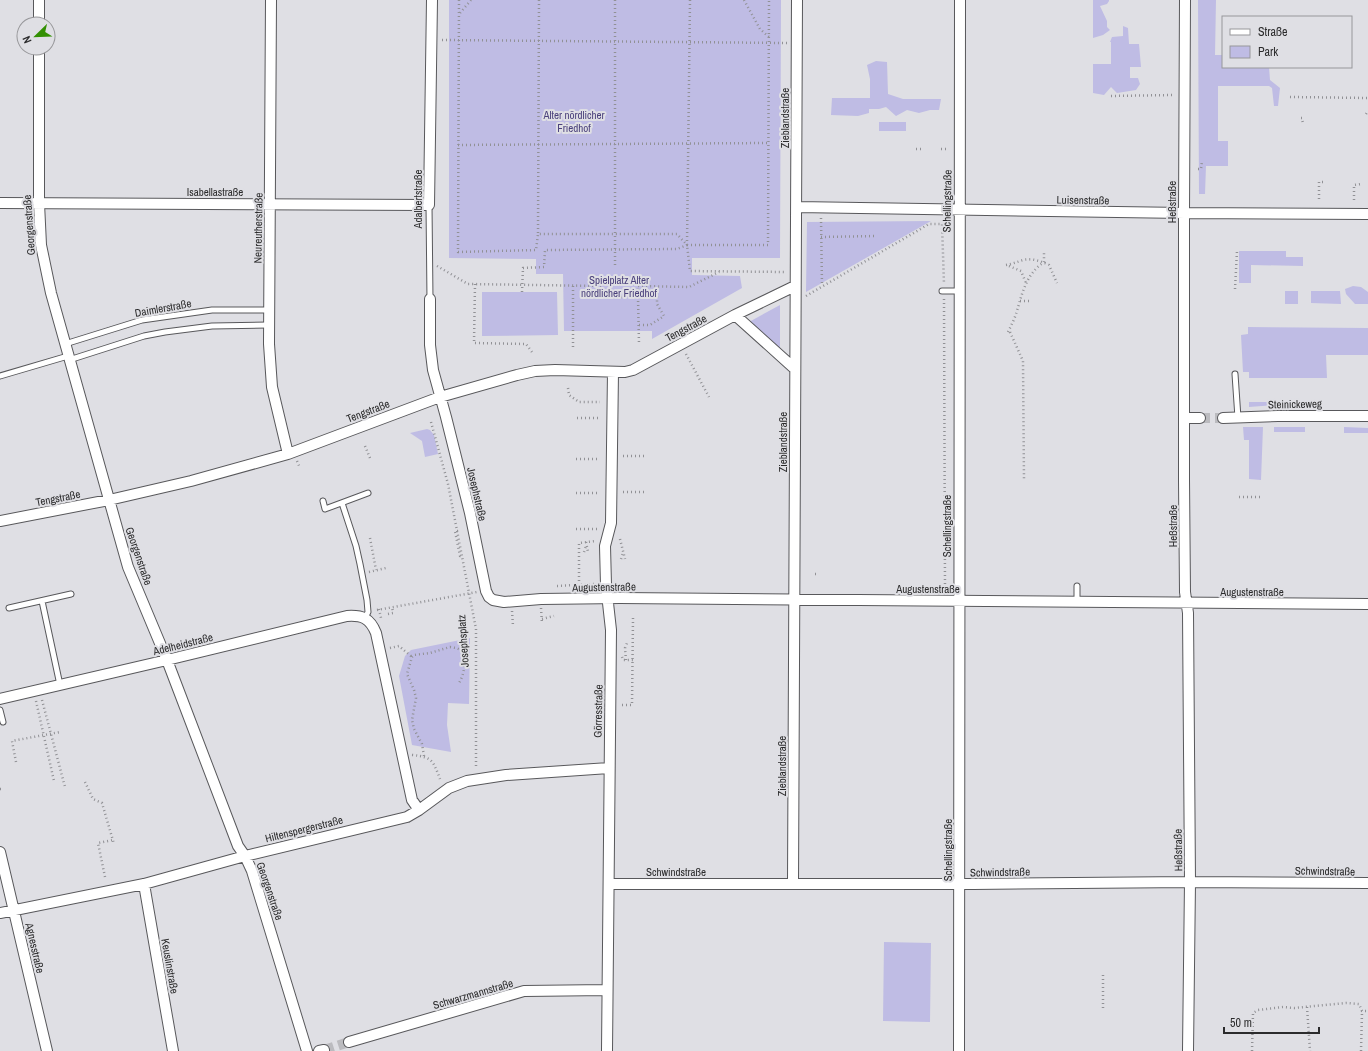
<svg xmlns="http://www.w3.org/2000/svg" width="1368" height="1051" font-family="'Archivo Narrow',sans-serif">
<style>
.green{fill:#bfbce4}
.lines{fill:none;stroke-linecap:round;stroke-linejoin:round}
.street-tunnel{stroke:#bbbbbf;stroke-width:10;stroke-dasharray:10 5;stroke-linecap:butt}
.lane-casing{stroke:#58585b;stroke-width:7}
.street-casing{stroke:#58585b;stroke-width:12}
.path{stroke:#919195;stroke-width:2.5;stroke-dasharray:1 3;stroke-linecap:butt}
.lane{stroke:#fff;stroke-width:5}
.street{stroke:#fff;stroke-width:10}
.labels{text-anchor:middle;stroke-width:4;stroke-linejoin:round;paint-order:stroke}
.park-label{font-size:11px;fill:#4b417c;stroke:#dfdfe4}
.street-label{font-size:11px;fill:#2b2b2c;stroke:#dfdfe4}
</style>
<rect width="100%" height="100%" fill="#dfdfe4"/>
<path class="green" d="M 449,0 L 781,0 L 780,258 L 692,258 L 692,275 L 740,276 L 742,288 L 652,339 L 652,331 L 564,331 L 563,274 L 536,274 L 536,259 L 449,258 Z
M 1093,0 L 1109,0 L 1109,1 L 1107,4 L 1100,6 L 1107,21 L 1107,27 L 1110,30 L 1103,35 L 1093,38 Z
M 1198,0 L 1216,0 L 1215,55 L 1223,55 L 1223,67 L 1269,67 L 1270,80 L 1280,88 L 1278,106 L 1274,106 L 1272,88 L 1269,86 L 1218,86 L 1218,141 L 1228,141 L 1228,166 L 1206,166 L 1205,194 L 1199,194 Z
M 1123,26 L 1128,28 L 1129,44 L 1139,44 L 1141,67 L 1130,67 L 1130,78 L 1138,78 L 1140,84 L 1136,90 L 1117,93 L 1111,87 L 1104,95 L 1093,93 L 1093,64 L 1111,64 L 1111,42 L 1110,42 L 1112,37 L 1123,36 Z
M 876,61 L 887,62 L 888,94 L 903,99 L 941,99 L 939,110 L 930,110 L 919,113 L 907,110 L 896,116 L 886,107 L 879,109 L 869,109 L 869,113 L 858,116 L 831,115 L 832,98 L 870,98 L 870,79 L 867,65 Z
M 879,122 L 906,122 L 906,131 L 879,131 Z
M 931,221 L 806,292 L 807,222 Z
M 1239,251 L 1286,251 L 1286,257 L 1303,257 L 1303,266 L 1251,265 L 1251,283 L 1239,283 Z
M 1353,286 L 1361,287 L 1368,292 L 1368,304 L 1355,304 L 1346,294 L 1345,289 Z
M 1285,291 L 1298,291 L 1298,304 L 1285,304 Z
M 1311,291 L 1340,291 L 1341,304 L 1311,303 Z
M 482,292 L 557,292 L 558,335 L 482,336 Z
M 780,305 L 780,351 L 749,322 Z
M 1248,327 L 1368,328 L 1368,355 L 1326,355 L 1327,378 L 1249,378 L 1249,372 L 1243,372 L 1241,335 L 1248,334 Z
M 1249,402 L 1288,402 L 1288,404 L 1249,407 Z
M 1243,427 L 1263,427 L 1261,480 L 1249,479 L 1249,440 L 1244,440 Z
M 1274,427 L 1305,427 L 1305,432 L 1274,432 Z
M 1344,427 L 1368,428 L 1368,433 L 1344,433 Z
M 427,429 L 430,430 L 434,435 L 438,454 L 425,457 L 422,441 L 410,433 Z
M 470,638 L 469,704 L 448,703 L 447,725 L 451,752 L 412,745 L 399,676 L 405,656 L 411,650 Z
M 884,942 L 931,943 L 930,1022 L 883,1021 Z"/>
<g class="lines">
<path class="street-tunnel" d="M 1200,418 L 1223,418
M 324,1050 L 349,1042"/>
<defs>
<path id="lane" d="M 429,205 L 430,299
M 942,291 L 959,291
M 65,344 L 142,320 L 212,310 L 268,310
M 69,360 L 144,336 L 165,332 L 212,326 L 268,325
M 1235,374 L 1238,418
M 0,376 L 68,356
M 323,501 L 325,509 L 368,493
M 342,503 L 356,546 L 360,564 L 367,600 L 368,612 L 365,618
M 1077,586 L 1077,602
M 42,601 L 60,685
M 9,608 L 71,594
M 0,710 L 3,722"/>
<path id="street" d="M 271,0 L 269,344 L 272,387 L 288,454
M 1185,0 L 1184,213 L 1184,480 L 1185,592 L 1188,613 L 1190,882 L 1188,1051
M 39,24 L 39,0
M 39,48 L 39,203 L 41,245 L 51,293 L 128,567 L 167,660 L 238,846 L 245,856 L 252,871 L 307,1051
M 0,203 L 429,205 L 432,0
M 797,207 L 1184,213 L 1368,214
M 430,299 L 430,345 L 433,370 L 446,417 L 470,513 L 486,591 L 489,597 L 493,600 L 504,602 L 541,599 L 620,598 L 1368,604
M 735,315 L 795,369
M 1184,418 L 1200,418
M 1223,418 L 1278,416 L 1368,416
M 0,521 L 109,500 L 191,481 L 288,454 L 440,397 L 517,375 L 535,371 L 555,370 L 625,372 L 633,370 L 735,315 L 795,286
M 0,699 L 167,660 L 347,616 C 362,615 370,618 376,633 L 412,800 L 419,810
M 0,852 L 47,1051
M 144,884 L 173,1051
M 609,884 L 973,884 L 1190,882 L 1368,883
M 793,884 L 797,0
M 0,913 L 144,884 L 245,856 L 407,817 L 419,810 L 449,788 L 467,781 L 506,775 L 609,768
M 349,1042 L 524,991 L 607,990
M 319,1051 L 324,1050
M 607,1051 L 611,630 L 606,585 L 605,546 L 611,523 L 613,372
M 959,1051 L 960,0"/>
</defs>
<use href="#lane" class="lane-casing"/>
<use href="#street" class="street-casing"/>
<path class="path" d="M 459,0 L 458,252 L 536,250 L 538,234 L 677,234 L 687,245 L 768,245 L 769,0
M 615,0 L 615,266
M 690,0 L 687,245 L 690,271 L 786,272
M 744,0 L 760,29 L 769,37
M 460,13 L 471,0
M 442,40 L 787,43
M 1111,96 L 1174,95
M 1290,97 L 1368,98
M 1366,114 L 1368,111
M 1301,118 L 1302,118 L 1303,124
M 458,145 L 769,143
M 916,149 L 923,149
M 941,149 L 949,149
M 1198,169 L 1201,169 L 1202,161
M 1319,199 L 1319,182 L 1323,182
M 1354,200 L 1354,185 L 1361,184
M 821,218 L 822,286
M 538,233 L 539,0
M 821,237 L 876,236
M 1006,265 C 1012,264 1017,262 1023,260 C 1032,258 1041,261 1049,265 L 1057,283
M 437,266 L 468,284 L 602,286 L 602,297 L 638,297 L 638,286 L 689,287 L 719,272
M 1009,266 L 1021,271 L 1026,283
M 475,284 L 474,343 L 526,344 L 532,352
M 1235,289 L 1237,251
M 522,292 L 523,268 L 544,267 L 545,250 L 677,249 L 687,245
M 806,296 L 929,224 L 942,224 L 944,284
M 638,297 L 639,344
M 944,299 L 945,590
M 1020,301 L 1032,301
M 639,325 L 650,325 L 664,316 L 657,304 L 657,287
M 1008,332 C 1011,326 1014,320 1016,314 C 1022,295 1025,275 1044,262 L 1044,253
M 1010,332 L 1023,361 L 1024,480
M 573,347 L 573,285
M 686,354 L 709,397
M 568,388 L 569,395 L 579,402 L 600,402
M 577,418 L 599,418
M 431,422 L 448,484 L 476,629 L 476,769
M 365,446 L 370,458
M 623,456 L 645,456
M 576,459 L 599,459
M 297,461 L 300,468
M 623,492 L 645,492
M 576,493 L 599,493
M 1239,497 L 1261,497
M 576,529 L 598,529
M 458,531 L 455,531 L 460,556 L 462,556
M 370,538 L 376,570
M 620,539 L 625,559
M 586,542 L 588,552
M 584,552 L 586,546
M 621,559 L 623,553
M 369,572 L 386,568
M 815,574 L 819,574
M 579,585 L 579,543 L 596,541
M 557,586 L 595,584
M 541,608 L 542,624
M 379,609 L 381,618
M 377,610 L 477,592
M 512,611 L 513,626
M 388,614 L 393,613 L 392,607
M 542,619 L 554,616
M 390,648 L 399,646 L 412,657
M 622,657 L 623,660 L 633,660
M 626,660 L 625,648 L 627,643
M 42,700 L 65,787
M 36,701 L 54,781
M 622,705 L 632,705 L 633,618
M 412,755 C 433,757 433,761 440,779
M 424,756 L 422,744 L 414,729 L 412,720 L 416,698 L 414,690 L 407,674 L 412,657 L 414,655 L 430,653 L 450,647 L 456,648 L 461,650 C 466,663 465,673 458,685
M 16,762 L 12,741 L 60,732
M 85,782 L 93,799 L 102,803 L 114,844
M 0,789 L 2,789
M 105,877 L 98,843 L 113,840
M 1103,975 L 1103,1010
M 1307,1007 L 1310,1051
M 1252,1051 L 1253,1013 L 1258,1010 L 1283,1007 L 1294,1008 L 1346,1003 L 1359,1004 L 1362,1011 L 1368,1011
M 1361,1051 L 1362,1012"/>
<use href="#lane" class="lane"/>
<use href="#street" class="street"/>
</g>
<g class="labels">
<g class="park-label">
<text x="574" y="119">Alter nördlicher<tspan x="574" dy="13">Friedhof</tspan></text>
<text x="619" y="284">Spielplatz Alter<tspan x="619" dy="13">nördlicher Friedhof</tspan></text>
</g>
<g class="street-label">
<text transform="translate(785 118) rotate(-90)" y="4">Zieblandstraße</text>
<text x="215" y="196">Isabellastraße</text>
<text transform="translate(418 199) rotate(-90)" y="4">Adalbertstraße</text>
<text transform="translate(1083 200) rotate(1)" y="4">Luisenstraße</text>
<text transform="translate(947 201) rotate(-89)" y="4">Schellingstraße</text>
<text transform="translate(1172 202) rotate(-90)" y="4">Heßstraße</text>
<text transform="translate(29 225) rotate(-94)" y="4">Georgenstraße</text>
<text transform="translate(258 228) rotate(-89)" y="4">Neureutherstraße</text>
<text transform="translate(163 308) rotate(-10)" y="4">Daimlerstraße</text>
<text transform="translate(686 328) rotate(-28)" y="4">Tengstraße</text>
<text transform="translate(1295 404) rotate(-1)" y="4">Steinickeweg</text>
<text transform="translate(368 411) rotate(-21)" y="4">Tengstraße</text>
<text transform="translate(783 442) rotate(-90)" y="4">Zieblandstraße</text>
<text transform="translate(477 494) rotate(77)" y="4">Josephstraße</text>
<text transform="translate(58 498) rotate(-11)" y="4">Tengstraße</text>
<text transform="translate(947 526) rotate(-90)" y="4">Schellingstraße</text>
<text transform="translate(1173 526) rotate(-90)" y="4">Heßstraße</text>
<text transform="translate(139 556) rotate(71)" y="4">Georgenstraße</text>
<text transform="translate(604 587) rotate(-1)" y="4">Augustenstraße</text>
<text x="928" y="593">Augustenstraße</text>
<text x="1252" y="596">Augustenstraße</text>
<text transform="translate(463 641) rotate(-94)" y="4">Josephsplatz</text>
<text transform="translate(183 644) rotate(-14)" y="4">Adelheidstraße</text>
<text transform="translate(598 711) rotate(-89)" y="4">Görresstraße</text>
<text transform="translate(782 766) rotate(-90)" y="4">Zieblandstraße</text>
<text transform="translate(304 829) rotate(-14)" y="4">Hiltenspergerstraße</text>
<text transform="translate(948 850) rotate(-90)" y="4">Schellingstraße</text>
<text transform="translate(1178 850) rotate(-91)" y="4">Heßstraße</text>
<text transform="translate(1325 871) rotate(1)" y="4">Schwindstraße</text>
<text x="676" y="876">Schwindstraße</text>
<text transform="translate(1000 872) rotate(-1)" y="4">Schwindstraße</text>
<text transform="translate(270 891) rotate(71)" y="4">Georgenstraße</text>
<text transform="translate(35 948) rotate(77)" y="4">Agnesstraße</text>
<text transform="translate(170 966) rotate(80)" y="4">Keuslinstraße</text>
<text transform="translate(473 994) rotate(-16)" y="4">Schwarzmannstraße</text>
</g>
</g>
<rect x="1222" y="16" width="130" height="52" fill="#dfdfe4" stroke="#97979a"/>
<rect x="1230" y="29" width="20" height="6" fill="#ffffff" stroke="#97979a"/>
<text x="1258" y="36" font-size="12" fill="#2b2b2c">Straße</text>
<rect x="1230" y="46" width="20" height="12" fill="#bfbce4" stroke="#97979a"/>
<text x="1258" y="56" font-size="12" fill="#2b2b2c">Park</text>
<g transform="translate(36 36) rotate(247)"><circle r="19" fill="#dfdfe4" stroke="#97979a"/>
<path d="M0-3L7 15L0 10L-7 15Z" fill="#339003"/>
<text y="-6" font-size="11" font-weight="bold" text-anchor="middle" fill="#2b2b2c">N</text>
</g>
<path d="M1224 1027v6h95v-6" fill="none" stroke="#2b2b2c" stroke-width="2"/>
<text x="1230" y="1027" font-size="12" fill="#2b2b2c" stroke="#dfdfe4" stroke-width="3" paint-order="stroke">50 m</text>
</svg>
